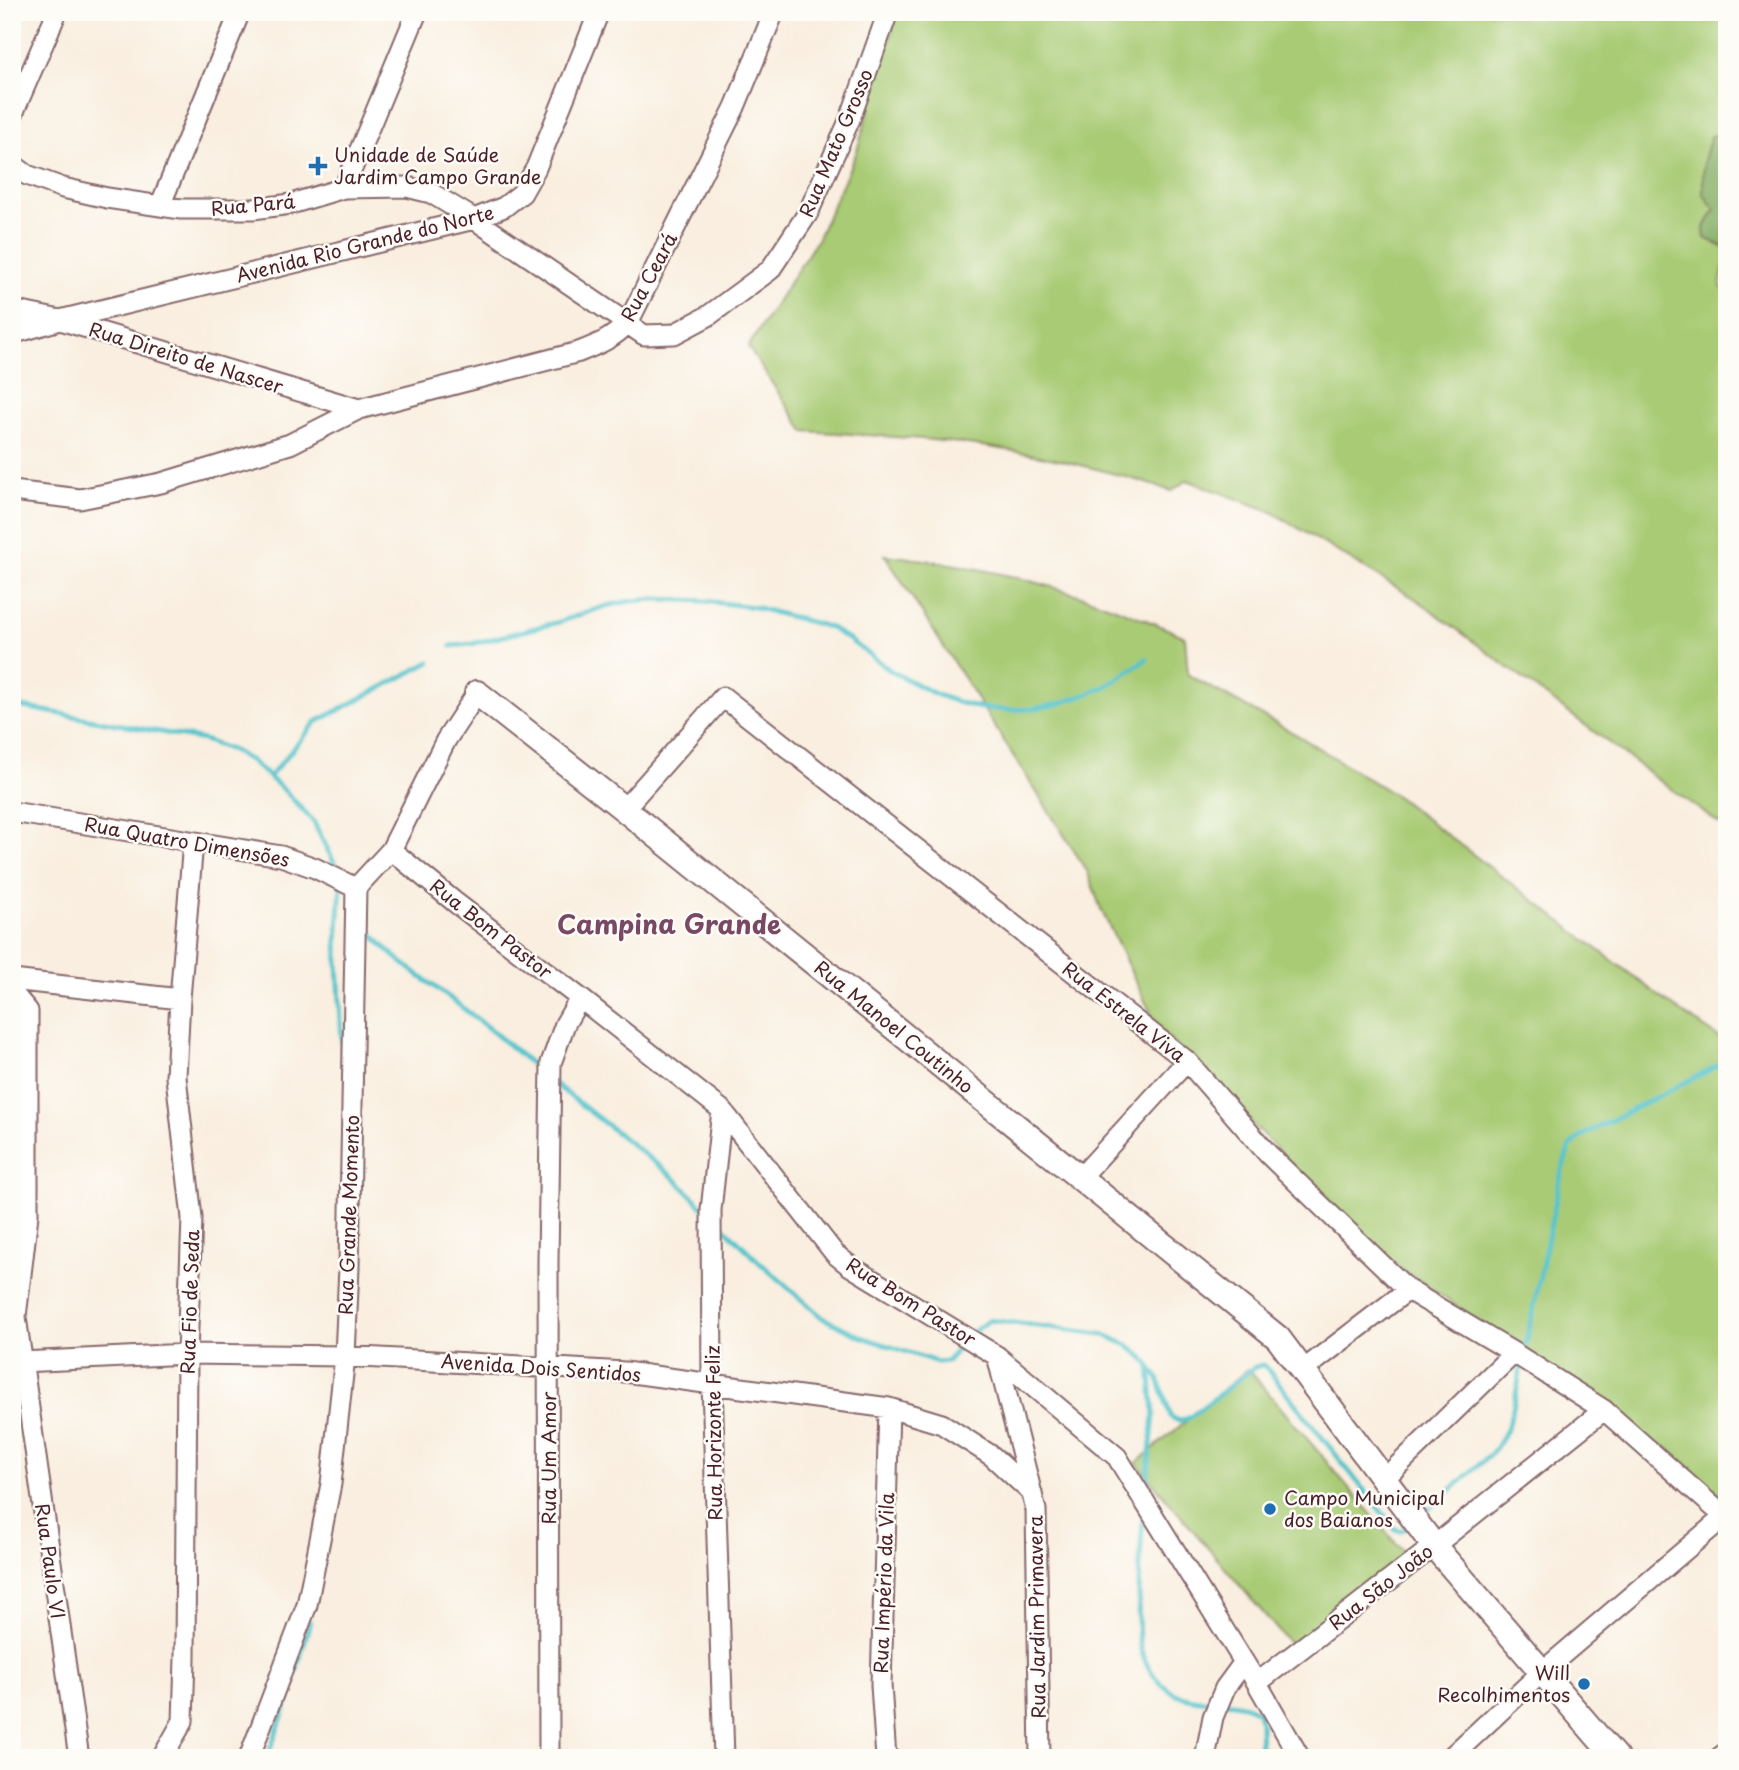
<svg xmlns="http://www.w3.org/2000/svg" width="1739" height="1770" font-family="'Playpen Sans',sans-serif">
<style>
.green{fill:#a9cb74;stroke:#7a7550;stroke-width:2}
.forest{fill:#86af66;stroke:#686748;stroke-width:2}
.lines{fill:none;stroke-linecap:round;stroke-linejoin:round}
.stream{stroke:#57c4cc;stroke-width:5}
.minor-casing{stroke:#87676a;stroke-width:23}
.tertiary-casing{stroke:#87676a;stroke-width:28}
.minor{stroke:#fff;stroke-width:19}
.tertiary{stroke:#fff;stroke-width:24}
.poi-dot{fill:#1f6fb2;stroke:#fdfcf7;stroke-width:2.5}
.labels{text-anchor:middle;stroke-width:5;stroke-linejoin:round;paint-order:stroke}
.street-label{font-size:19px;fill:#4a1f2b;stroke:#fdfcf7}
.poi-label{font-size:19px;fill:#4a1f2b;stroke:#fdfcf7;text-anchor:start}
.district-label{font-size:26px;font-weight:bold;fill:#794864;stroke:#fdfcf7}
</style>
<rect width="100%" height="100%" fill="#fdfcf7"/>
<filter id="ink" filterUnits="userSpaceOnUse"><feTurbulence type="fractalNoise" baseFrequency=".0143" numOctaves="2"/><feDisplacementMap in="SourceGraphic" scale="14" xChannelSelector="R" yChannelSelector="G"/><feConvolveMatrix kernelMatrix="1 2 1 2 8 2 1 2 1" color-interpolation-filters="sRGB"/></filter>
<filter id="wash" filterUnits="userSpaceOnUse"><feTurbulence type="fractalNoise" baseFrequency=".00686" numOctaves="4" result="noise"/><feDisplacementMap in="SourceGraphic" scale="28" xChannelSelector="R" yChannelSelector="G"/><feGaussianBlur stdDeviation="1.57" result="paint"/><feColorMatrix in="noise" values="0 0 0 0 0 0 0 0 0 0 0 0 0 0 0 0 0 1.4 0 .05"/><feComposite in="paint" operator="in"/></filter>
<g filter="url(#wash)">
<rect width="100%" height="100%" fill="#f9eedf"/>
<path class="green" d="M 898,12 L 1727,12 L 1727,134 L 1711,136 L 1704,161 L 1703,194 L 1715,209 L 1704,229 L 1705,238 L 1727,249 C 1727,265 1720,273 1721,287 L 1727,292 L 1727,829 L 1664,784 L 1419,601 L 1270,511 L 1187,480 L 1172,491 C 1116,473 1059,458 1001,449 C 935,438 869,435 804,431 L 748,347 L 817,240 L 856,154 Z
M 885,555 C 995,567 1085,591 1185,637 L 1188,675 L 1299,736 L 1396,796 L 1671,1005 L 1727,1043 L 1727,1502 L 1592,1399 L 1376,1251 L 1157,1026 L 1101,909 L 1087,871 Z
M 1248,1369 L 1405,1554 L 1293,1648 L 1136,1463 Z"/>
<path class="forest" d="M 1727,134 L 1727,249 L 1705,238 L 1704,229 L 1715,209 L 1703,194 L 1704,161 L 1711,136 Z"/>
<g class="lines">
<path class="stream" d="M 451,646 L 472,644 L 559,622 L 606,606 L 631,601 L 656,599 L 705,601 L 754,607 L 829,627 L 851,641 L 891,671 L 935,694 L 957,702 L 981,708 L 1006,710 L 1032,709 L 1058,704 L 1082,696 L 1105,687 L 1147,659
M 12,705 L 204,740 L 231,750 L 251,761 L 286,792 L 313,821 L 340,874
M 269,777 L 316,722 L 430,662
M 341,887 L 337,943 L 343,1063
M 363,920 C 380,952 430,982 459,1005 C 489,1028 518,1052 546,1077
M 556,1085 L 672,1176 L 705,1209
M 717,1220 L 759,1262 L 823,1318 L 862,1337 L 937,1362 L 947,1361 L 971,1334 L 989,1320 L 1102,1334 L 1128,1345 L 1143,1357 L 1158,1378 L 1171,1417 L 1179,1421 L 1189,1418 L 1255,1367 L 1262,1365 L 1266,1367 L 1395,1529 L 1401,1531 L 1410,1525
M 1524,1353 L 1562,1170 L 1570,1146 L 1583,1135 L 1727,1061
M 1146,1490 L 1154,1415 L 1150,1367
M 1144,1510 C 1141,1539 1139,1568 1139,1597 C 1138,1613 1137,1630 1140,1646 C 1145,1668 1162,1691 1184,1697 C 1208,1704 1238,1698 1258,1712 L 1260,1722 L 1261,1758
M 1420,1517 L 1490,1455 C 1512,1431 1516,1394 1522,1362
M 266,1758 L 270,1750 L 289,1697 L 310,1622"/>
</g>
</g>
<g filter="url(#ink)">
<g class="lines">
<defs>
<path id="minor" d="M 12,116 L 57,12
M 12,164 L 27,175 L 63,188 L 107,198 L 181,209 L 253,209 L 291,204 L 344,188 L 407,187 L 431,193 L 474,219 L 644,335 L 674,334 L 708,316 L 770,270 L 808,213 L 850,119 L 888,12
M 344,188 L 417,12
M 160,206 L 240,12
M 12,310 L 60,320 L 359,409
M 12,334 L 60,320 L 474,219 L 504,207 L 522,193 L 536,168 L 599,12
M 12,491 L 80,499 L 161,483 L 290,444 L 359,409 L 579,352 C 599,344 612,339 628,323 L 735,107 L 774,12
M 624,809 L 723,697 L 1187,1061 L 1268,1154 L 1408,1290 L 1514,1353 L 1604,1410 L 1727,1519
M 12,812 L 281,856 L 315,868 L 356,888
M 391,850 L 456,903 L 580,998 L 722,1110 L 835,1254 L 850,1266 L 997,1356 L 1117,1457 L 1257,1683 L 1300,1758
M 12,980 L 180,999
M 12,992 L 28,1011 L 28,1215 L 16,1317 L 79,1758
M 722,1110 L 711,1210 L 712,1384 L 724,1758
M 1080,1178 L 1187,1061
M 997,1356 L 1036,1510 L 1040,1758
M 21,1362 L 187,1354 L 345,1356 L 625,1372 L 712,1384 L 889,1408 L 942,1424 L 992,1456 L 1032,1493
M 1302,1371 L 1408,1290
M 1384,1479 L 1514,1353
M 1257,1683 L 1434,1546 L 1604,1410
M 162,1758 L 183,1721 L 185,1658 L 187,1354 L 192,1218 L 176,1077 L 180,999 L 193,842
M 249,1758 L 307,1605 L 331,1484 L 345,1356 L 349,1267 L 356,888 L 391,850 L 446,740 L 477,693
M 549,1758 L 548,1262 L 551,1063 L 565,1024 L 580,998
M 886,1758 L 881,1685 L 889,1408
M 1205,1758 L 1213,1717 L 1225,1688 L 1244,1662
M 1450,1758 L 1543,1671 L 1724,1517
M 1719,1758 L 1727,1752"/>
<path id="tertiary" d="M 477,693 L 624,809 L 1278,1338 L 1434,1546 L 1616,1758"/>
</defs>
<use href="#minor" class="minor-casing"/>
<use href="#tertiary" class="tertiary-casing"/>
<use href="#minor" class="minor"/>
<use href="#tertiary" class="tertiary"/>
</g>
</g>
<g class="poi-dot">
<path d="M314.5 155.5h7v7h7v7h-7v7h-7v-7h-7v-7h7z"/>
<circle cx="1270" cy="1509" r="7"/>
<circle cx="1584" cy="1684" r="7"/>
</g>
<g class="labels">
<g class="street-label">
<text transform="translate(836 143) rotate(-67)" y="7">Rua Mato Grosso</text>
<text transform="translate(253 205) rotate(-5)" y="7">Rua Pará</text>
<text transform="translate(365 244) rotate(-14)" y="7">Avenida Rio Grande do Norte</text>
<text transform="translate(649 277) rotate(-62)" y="7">Rua Ceará</text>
<text transform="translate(186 358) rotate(17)" y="7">Rua Direito de Nascer</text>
<text transform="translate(187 842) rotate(10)" y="7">Rua Quatro Dimensões</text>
<text transform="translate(491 929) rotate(38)" y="7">Rua Bom Pastor</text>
<text transform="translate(1124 1012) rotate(38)" y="7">Rua Estrela Viva</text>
<text transform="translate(894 1027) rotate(39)" y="7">Rua Manoel Coutinho</text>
<text transform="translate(349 1215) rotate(-88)" y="7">Rua Grande Momento</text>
<text transform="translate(190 1302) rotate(-88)" y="7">Rua Fio de Seda</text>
<text transform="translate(911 1302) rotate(32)" y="7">Rua Bom Pastor</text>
<text transform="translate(541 1368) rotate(4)" y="7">Avenida Dois Sentidos</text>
<text transform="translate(714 1433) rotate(-91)" y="7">Rua Horizonte Feliz</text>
<text transform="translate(549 1458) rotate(-90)" y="7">Rua Um Amor</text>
<text transform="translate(50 1561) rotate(82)" y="7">Rua Paulo VI</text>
<text transform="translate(884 1583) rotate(-88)" y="7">Rua Império da Vila</text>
<text transform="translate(1381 1587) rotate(-38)" y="7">Rua São João</text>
<text transform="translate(1037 1617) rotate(-91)" y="7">Rua Jardim Primavera</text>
</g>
<g class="poi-label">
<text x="334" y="162">Unidade de Saúde<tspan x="334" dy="22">Jardim Campo Grande</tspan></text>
<text x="1284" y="1505">Campo Municipal<tspan x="1284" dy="22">dos Baianos</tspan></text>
<text x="1570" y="1680" text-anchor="end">Will<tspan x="1570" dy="22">Recolhimentos</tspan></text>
</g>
<g class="district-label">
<text x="669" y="934">Campina Grande</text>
</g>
</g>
<rect width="1739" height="1770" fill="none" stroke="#fdfcf7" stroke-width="42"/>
</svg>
